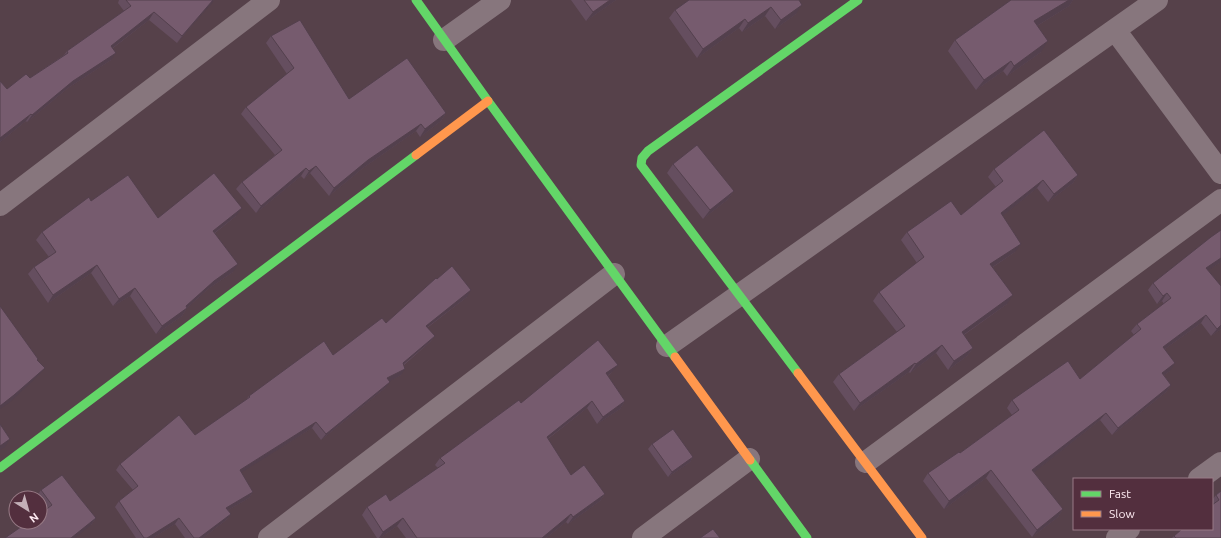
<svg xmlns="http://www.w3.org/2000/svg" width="1221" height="538" font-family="Ubuntu,sans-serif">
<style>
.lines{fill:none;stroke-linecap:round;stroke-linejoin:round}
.street{stroke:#87767d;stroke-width:22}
.fast{stroke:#63d668;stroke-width:9}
.slow{stroke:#ff974d;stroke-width:9}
.wall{fill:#654e5f}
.shaded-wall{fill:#53404d}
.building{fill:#765b6e;stroke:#53404d}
</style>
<rect width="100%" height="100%" fill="#56414a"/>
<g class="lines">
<path class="street" d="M 1115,30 L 1221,173
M 444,40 L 500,0
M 0,205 L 269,0
M 667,346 L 1157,0
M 866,462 L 1221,200
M 1199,479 L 1221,463
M 269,538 L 614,274
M 643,538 L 749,459
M 1117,538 L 1129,529"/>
<path class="fast" d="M 416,0 L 488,101 L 675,357
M 798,373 L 641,165 L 642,158 L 648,151 L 858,0
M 750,460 L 807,538
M 0,468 L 416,155"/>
<path class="slow" d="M 416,155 L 488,101
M 675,357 L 750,460
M 798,373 L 922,538"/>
</g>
<path class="wall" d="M 119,0 L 214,0 L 177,43 L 149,20 L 113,48 L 111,60 L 68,88 L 27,122 L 26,121 L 0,142 L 0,81 L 7,89 L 30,78 L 64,55 L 67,51 L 124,11 L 118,3 Z
M 571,0 L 616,0 L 586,21 Z
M 799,0 L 796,14 L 775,29 L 765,16 L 742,32 L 739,28 L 697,58 L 669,18 L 675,10 Z
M 1011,0 L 1073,0 L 1069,6 L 1037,26 L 1041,52 L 1007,76 L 1003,71 L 976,90 L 948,51 L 955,40 Z
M 271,36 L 349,99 L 446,113 L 441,121 L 420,137 L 416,131 L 363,168 L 329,196 L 310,173 L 304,179 L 301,176 L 256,213 L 236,189 L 242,182 L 275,155 L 241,114 L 246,107 L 287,74 L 266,43 Z
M 673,164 L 734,191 L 727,200 L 703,219 L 667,173 Z
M 994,169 L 1078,175 L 1073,183 L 1048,202 L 1037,188 L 1002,216 L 1015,252 L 993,267 L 1007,304 L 964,335 L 973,348 L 967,356 L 948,370 L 936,353 L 910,373 L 909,372 L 854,411 L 833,382 L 839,374 L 897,332 L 873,301 L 879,292 L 917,263 L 901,240 L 907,232 L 961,215 L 996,187 L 988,177 Z
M 91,201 L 158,218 L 236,216 L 215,233 L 233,272 L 208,289 L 187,308 L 182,316 L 156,334 L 130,296 L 113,306 L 91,273 L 48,303 L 28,274 L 34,267 L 49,257 L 36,240 L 42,232 Z
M 1221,262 L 1208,270 L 1221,286 L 1221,329 L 1211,336 L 1201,323 L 1165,349 L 1170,371 L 1164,375 L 1171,385 L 1166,392 L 1112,435 L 1100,420 L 1034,472 L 1063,509 L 1058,517 L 1032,537 L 986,478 L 944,509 L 923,481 L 928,473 L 960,453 L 1012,415 L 1007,408 L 1012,400 L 1080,379 L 1134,335 L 1131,331 L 1137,324 L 1164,304 L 1162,301 L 1157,304 L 1148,290 L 1153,283 Z
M 437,279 L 467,297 L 427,328 L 435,336 L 430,342 L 404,365 L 401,375 L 389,381 L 385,388 L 321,440 L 312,428 L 241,472 L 253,492 L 249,498 L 228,510 L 231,514 L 226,520 L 203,538 L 185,538 L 175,524 L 153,538 L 136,538 L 115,507 L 119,501 L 133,490 L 116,470 L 120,464 L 195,435 L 245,401 L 249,396 L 333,355 L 386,323 Z
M 612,372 L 608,376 L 625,401 L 620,409 L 597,424 L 587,408 L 548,439 L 571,475 L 605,494 L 600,501 L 568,524 L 566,522 L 546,538 L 406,538 L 397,526 L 380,538 L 377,538 L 362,515 L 367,507 L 390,501 L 438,468 L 435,465 L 440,458 L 521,403 Z
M 652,444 L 693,457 L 690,462 L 668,477 L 648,449 Z
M 41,490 L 79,497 L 96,518 L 91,525 L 45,510 L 40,503 L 40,498 L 37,498 L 36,497 Z
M 1221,491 L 1221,538 L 1172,538 L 1174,536 L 1212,529 L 1212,500 L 1216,495 Z"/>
<path class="shaded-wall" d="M 213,0 L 214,0 L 213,2 L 177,43 L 182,36 Z
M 610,0 L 616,0 L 586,21 L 593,12 Z
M 1069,0 L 1073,0 L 1069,6 L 1027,32 L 1034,21 Z
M 802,5 L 796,14 L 775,29 L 781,20 Z
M 771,7 L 765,16 L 742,32 L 748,23 Z
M 154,12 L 149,20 L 106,53 L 111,46 Z
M 745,19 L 739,28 L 697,58 L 703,49 Z
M 1048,41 L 1041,52 L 1007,76 L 1014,66 Z
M 116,53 L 111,60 L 68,88 L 27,122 L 32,115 L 73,81 Z
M 1011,61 L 1003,71 L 976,90 L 984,80 Z
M 446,113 L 441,121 L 420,137 L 425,129 Z
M 31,114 L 26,121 L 0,142 L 0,138 Z
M 421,124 L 416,131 L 363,168 L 329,196 L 334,188 L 368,160 Z
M 316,166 L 310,173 L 304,179 L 309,171 Z
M 306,168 L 301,176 L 256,213 L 261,206 Z
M 1078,175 L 1073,183 L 1048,202 L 1054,194 Z
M 1043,180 L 1037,188 L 995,222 L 1001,213 Z
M 734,191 L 727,200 L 703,219 L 710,210 Z
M 242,208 L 236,216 L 208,238 L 213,231 Z
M 1021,244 L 1015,252 L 985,272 L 990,264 Z
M 1221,258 L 1221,262 L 1201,275 L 1206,268 Z
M 238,264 L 233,272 L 208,289 L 187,308 L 182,316 L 156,334 L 162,326 L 186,306 L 214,281 Z
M 97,265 L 91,273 L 48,303 L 53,295 Z
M 135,288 L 130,296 L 113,306 L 119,299 Z
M 471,290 L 467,297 L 421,332 L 426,326 Z
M 1167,293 L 1162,301 L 1157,304 L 1163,296 Z
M 1013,295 L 1007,304 L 956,340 L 962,332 Z
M 1206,315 L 1201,323 L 1158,354 L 1163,347 Z
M 1221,325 L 1221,329 L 1211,336 L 1217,329 Z
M 435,336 L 430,342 L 398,369 L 403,363 Z
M 942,345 L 936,353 L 910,373 L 916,364 Z
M 973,348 L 967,356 L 948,370 L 954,361 Z
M 915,363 L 909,372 L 854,411 L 860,403 Z
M 1175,363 L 1170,371 L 1157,380 L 1162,373 Z
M 618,365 L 612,372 L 601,381 L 606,373 Z
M 45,368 L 39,375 L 9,403 L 0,409 L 0,406 Z
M 405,369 L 401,375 L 383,385 L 387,378 Z
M 390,382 L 385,388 L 321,440 L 326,434 Z
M 1171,385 L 1166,392 L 1112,435 L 1118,428 Z
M 592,401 L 587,408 L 541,444 L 547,437 Z
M 625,401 L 620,409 L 597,424 L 603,417 Z
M 1106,413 L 1100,420 L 1027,478 L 1032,470 Z
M 316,422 L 312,428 L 236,476 L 240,470 Z
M 10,439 L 5,447 L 0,450 L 0,446 Z
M 693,457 L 690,462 L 668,477 L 672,472 Z
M 991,470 L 986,478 L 944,509 L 949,501 Z
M 253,492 L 249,498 L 221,514 L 226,508 Z
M 605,494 L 600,501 L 568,524 L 573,517 Z
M 1063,509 L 1058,517 L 1032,537 L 1037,530 Z
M 231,514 L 226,520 L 203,538 L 199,538 Z
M 571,514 L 566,522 L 546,538 L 542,538 Z
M 96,518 L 91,525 L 75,538 L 71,538 Z
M 179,518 L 175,524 L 153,538 L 147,538 Z
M 403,518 L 397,526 L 380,538 L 379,538 L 383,532 Z"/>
<path class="building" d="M 126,0 L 213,0 L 182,36 L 154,12 L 111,46 L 116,53 L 73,81 L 32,115 L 31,114 L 0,138 L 0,81 L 7,89 L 26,74 L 30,78 L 68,53 L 67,51 L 131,6 Z
M 584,0 L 610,0 L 593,12 Z
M 689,0 L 799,0 L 802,5 L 781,20 L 771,7 L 748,23 L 745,19 L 703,49 L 675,10 Z
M 1011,0 L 1069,0 L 1034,21 L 1048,41 L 1014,66 L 1011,61 L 984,80 L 955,40 Z
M 300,20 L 349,99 L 407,58 L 446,113 L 425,129 L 421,124 L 368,160 L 334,188 L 316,166 L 309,171 L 306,168 L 261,206 L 242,182 L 282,150 L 246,107 L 294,68 L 271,36 Z
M 1044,130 L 1078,175 L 1054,194 L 1043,180 L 1001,213 L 1021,244 L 990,264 L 1013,295 L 962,332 L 973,348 L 954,361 L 942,345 L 916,364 L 915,363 L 860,403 L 839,374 L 905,326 L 879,292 L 924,257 L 907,232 L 951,201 L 961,215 L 1003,181 L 994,169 Z
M 697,145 L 734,191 L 710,210 L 673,164 Z
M 214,173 L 242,208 L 213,231 L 238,264 L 214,281 L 186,306 L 187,308 L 162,326 L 135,288 L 119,299 L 97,265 L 53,295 L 34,267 L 56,252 L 42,232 L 89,197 L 91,201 L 128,175 L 158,218 Z
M 1221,230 L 1221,258 L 1206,268 L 1221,286 L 1221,325 L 1217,329 L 1206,315 L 1163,347 L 1175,363 L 1162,373 L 1171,385 L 1118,428 L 1106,413 L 1032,470 L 1063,509 L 1037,530 L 991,470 L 949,501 L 928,473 L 959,452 L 960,453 L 1019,410 L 1012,400 L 1068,361 L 1080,379 L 1141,329 L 1137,324 L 1171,298 L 1167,293 L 1163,296 L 1153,283 L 1211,237 Z
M 452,266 L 471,290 L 426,326 L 435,336 L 403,363 L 405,369 L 387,378 L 390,382 L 326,434 L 316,422 L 240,470 L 253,492 L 226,508 L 231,514 L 199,538 L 194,538 L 179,518 L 147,538 L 144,538 L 119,501 L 138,486 L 120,464 L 179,415 L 195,435 L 250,397 L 249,396 L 324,341 L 333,355 L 382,318 L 386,323 L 436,278 L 437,279 Z
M 0,306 L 38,359 L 37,360 L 45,368 L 14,395 L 0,406 Z
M 598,340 L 618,365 L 606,373 L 625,401 L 603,417 L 592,401 L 547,437 L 571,475 L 584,465 L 605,494 L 573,517 L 571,514 L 542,538 L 417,538 L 403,518 L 383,532 L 367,507 L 386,494 L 390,501 L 445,463 L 440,458 L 519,400 L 521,403 Z
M 0,424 L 10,439 L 0,446 Z
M 673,429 L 693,457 L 672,472 L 652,444 Z
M 62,475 L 79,497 L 96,518 L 71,538 L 5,538 L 28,522 L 40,522 L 40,514 L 52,505 L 41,490 Z
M 1221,491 L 1221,538 L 1176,538 L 1174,536 L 1182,529 L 1212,529 L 1212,505 L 1219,500 L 1216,495 Z
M 713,529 L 720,538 L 700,538 Z"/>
<rect x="1073" y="478" width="140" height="52" fill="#532f3e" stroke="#987b86"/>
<rect x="1081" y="491" width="20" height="6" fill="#63d668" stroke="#987b86"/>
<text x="1109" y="498" font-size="12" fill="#ffecf3">Fast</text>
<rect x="1081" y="511" width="20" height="6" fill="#ff974d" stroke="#987b86"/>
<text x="1109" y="518" font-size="12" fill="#ffecf3">Slow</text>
<g transform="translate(28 510) rotate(143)"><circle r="19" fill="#532f3e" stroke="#987b86"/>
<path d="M0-3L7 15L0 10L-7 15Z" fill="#c4b0b8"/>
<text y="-6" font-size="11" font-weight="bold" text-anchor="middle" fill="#ffecf3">N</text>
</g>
</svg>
